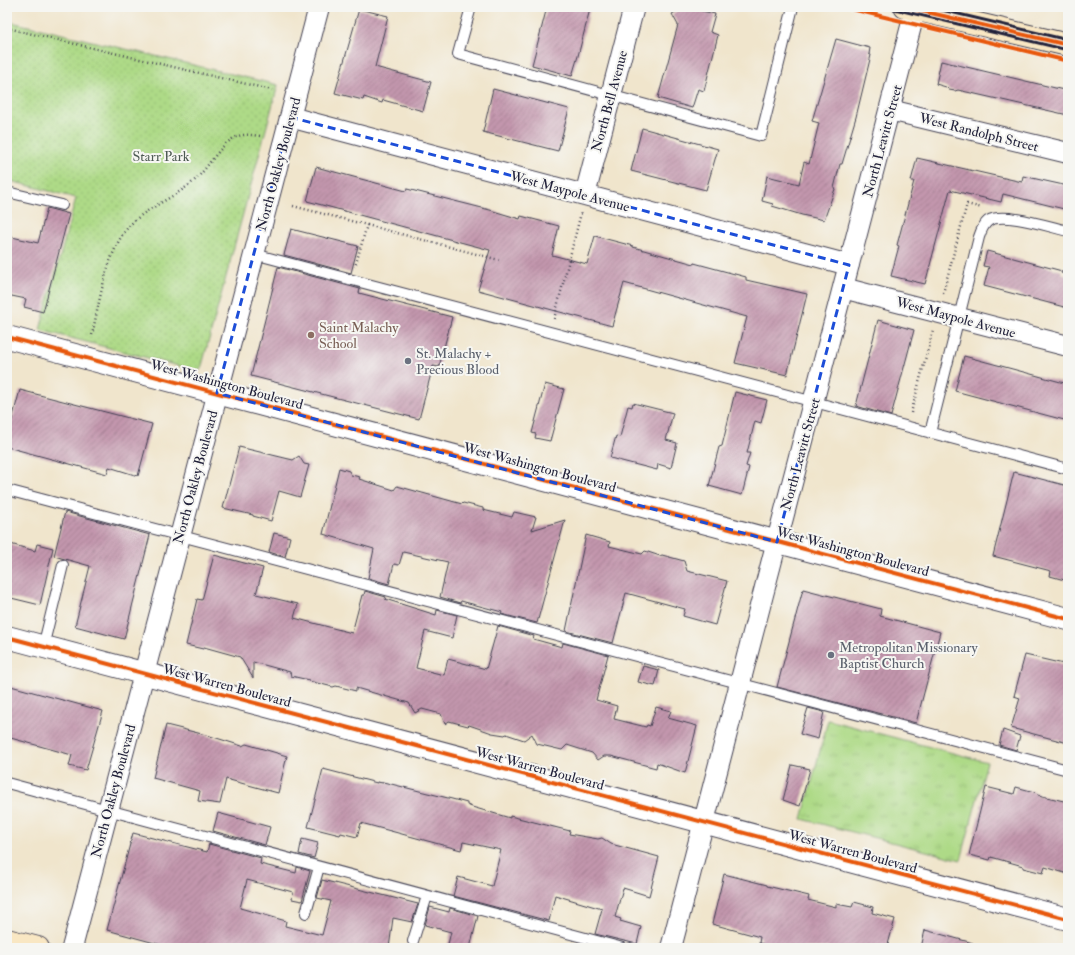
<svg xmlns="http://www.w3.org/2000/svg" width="1075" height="955" font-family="'IM FELL Double Pica',serif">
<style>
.grass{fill:url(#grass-tufts);stroke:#687e61}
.park{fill:url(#park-dots);stroke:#687e61}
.building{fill:url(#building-hatch)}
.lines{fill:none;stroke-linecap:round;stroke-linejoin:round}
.service-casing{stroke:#413f51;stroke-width:12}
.minor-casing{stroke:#413f51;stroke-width:22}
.tertiary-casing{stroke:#413f51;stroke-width:24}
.secondary-casing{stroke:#413f51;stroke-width:24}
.path{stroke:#413f51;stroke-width:2.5;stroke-dasharray:1 3;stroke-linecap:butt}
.service{stroke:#fff;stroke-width:10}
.minor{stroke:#fff;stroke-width:20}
.tertiary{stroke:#fff;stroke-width:22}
.secondary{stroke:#f9e7c3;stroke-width:22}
.rail{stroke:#22223b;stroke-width:3}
.cycleway-casing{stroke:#f6f6f2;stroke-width:6}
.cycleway{stroke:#e8590c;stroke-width:4}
.marked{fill:none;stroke:#1d4ed8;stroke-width:3;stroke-dasharray:8 5;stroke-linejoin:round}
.education-dot{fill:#8d6e63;stroke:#f6f6f2;stroke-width:1.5}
.worship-dot{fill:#6b7280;stroke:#f6f6f2;stroke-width:1.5}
.labels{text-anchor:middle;stroke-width:4;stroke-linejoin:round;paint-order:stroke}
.street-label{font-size:14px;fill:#22223b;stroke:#f6f6f2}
.park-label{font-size:14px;fill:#4c5952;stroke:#f6f6f2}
.education-label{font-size:14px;fill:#785e54;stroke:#f6f6f2;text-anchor:start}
.worship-label{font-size:14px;fill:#5b616d;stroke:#f6f6f2;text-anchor:start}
</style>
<defs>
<pattern id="grass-tufts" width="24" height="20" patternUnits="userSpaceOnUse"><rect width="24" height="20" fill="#aeda87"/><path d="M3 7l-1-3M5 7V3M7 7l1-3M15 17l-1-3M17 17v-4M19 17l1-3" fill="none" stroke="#95bb75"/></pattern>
<pattern id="park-dots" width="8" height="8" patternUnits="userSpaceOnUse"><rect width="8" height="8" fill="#aeda87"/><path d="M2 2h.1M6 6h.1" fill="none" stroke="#95bb75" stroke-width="1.8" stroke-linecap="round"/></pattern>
<pattern id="building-hatch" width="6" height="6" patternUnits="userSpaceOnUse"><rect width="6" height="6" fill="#c396ad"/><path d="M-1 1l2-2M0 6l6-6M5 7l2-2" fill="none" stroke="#9e7a8e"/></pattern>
</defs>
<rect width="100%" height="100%" fill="#f6f6f2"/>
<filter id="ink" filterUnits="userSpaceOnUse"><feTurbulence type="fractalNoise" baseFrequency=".025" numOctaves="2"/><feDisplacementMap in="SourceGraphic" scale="8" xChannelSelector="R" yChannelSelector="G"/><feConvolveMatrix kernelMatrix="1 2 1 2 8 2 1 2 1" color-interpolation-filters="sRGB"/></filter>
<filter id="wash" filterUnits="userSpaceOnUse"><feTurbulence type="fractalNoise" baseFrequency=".012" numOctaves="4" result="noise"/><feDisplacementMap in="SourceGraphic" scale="16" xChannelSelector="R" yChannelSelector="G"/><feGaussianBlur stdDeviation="0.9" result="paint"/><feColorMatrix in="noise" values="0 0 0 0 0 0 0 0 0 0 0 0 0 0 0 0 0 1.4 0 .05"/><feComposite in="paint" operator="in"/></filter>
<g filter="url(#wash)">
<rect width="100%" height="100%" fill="#f0e5cc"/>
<path class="grass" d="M 828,720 L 987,762 L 961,860 L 802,819 Z"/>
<path class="park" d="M 7,21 L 278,85 L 201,369 L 198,371 L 40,330 L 76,198 L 7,180 Z"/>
<g id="blocks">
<path class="building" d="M 547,7 L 581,7 L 590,9 L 578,56 L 572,76 L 532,65 Z
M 684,7 L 715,14 L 710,32 L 718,35 L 704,91 L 698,89 L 692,108 L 658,98 L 678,25 L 672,14 Z
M 359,9 L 388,16 L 375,67 L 431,82 L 423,111 L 383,100 L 382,103 L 364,97 L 363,100 L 335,93 Z
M 836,39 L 870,48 L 869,54 L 871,55 L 856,117 L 842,164 L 840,164 L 834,188 L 835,189 L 824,220 L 802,215 L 772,206 L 773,204 L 762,201 L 767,176 L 799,184 L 804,162 L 809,164 L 819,123 L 812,121 Z
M 941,61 L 1068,91 L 1068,115 L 958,90 L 955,91 L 949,90 L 946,87 L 936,84 Z
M 493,89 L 569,109 L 558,151 L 483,132 Z
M 642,128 L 718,149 L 706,190 L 631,171 Z
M 917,158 L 1022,182 L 1023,176 L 1068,186 L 1068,210 L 1003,194 L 1001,202 L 950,190 L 925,284 L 891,276 L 899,246 L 897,245 L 914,181 L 911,181 Z
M 316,167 L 406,191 L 407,189 L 490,210 L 520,219 L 521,216 L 559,226 L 552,255 L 587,264 L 595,236 L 633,246 L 633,247 L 694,264 L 694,263 L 746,277 L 746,280 L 807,294 L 787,375 L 735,363 L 747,317 L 624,283 L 612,326 L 478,290 L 490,250 L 307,201 Z
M 47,208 L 69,214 L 43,312 L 24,307 L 26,299 L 7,295 L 7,255 L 12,237 L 38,243 Z
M 291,229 L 358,246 L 351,273 L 284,255 Z
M 987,251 L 1062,271 L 1061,273 L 1068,275 L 1068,308 L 984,286 L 989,267 L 983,266 Z
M 278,267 L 360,289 L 359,293 L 452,317 L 439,367 L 433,366 L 419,419 L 251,376 Z
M 878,320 L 914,330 L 891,416 L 856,406 Z
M 964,356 L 1068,384 L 1068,421 L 955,391 Z
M 545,384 L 564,389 L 550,441 L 535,438 L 536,434 L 532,433 Z
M 20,390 L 152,424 L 138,476 L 109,467 L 107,474 L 7,447 L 7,438 Z
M 735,392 L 767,400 L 761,423 L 755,421 L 747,453 L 750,453 L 746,466 L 749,467 L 742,495 L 709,486 L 719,447 L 722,446 Z
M 633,403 L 673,413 L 666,440 L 677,443 L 671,468 L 658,464 L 657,470 L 610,458 L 616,436 L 620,437 L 628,406 L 632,407 Z
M 239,447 L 293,460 L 299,456 L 304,464 L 309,465 L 300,497 L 279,491 L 271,521 L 253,516 L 253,515 L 223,508 Z
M 339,468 L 349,471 L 351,475 L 360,477 L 359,479 L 394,490 L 397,486 L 462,504 L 463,503 L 483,508 L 483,510 L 512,517 L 514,512 L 536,517 L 532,530 L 565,520 L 537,623 L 501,614 L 502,612 L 461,601 L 460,603 L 440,597 L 448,562 L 403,552 L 399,565 L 394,564 L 389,584 L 368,578 L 374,549 L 323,534 Z
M 1014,472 L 1068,486 L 1068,581 L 1050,576 L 1051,571 L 993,556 Z
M 65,512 L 150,535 L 124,639 L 75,626 L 90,566 L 54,556 Z
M 274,533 L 290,537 L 285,557 L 269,552 Z
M 586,535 L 610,542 L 609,546 L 642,554 L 645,551 L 660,556 L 662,555 L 684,561 L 687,571 L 727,581 L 715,625 L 683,616 L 685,609 L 626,593 L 613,643 L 566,631 Z
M 7,543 L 35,551 L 37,544 L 53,548 L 40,605 L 7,597 Z
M 214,555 L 263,568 L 256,594 L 298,604 L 294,618 L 352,633 L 362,595 L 364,595 L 365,591 L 386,597 L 385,599 L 436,615 L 437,610 L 457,615 L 452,638 L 425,631 L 416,668 L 444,675 L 448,659 L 486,669 L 498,626 L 534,636 L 533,639 L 562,647 L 563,643 L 608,655 L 596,700 L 617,706 L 614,719 L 646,727 L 647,725 L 650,726 L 656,707 L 671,711 L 668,718 L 697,726 L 685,773 L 657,763 L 656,768 L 611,756 L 604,756 L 598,760 L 592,753 L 567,745 L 562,750 L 537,744 L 532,734 L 524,740 L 506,734 L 505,735 L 492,733 L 469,725 L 468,726 L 449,721 L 445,724 L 441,714 L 422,709 L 415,713 L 409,703 L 356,688 L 356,691 L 336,686 L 333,687 L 309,681 L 309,680 L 291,676 L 290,672 L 253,662 L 253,678 L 240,657 L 204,647 L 203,649 L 186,645 L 197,599 L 202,600 Z
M 803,589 L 881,609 L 880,616 L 940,632 L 916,723 L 777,687 Z
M 1025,655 L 1068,665 L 1068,743 L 1011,728 L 1020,698 L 1014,696 Z
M 643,666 L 659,670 L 655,686 L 638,682 Z
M 7,685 L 103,711 L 86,770 L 69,766 L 72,755 L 7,737 Z
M 808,708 L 824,712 L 818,739 L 800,734 Z
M 166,725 L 210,736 L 242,746 L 246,744 L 287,756 L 278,793 L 226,779 L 220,804 L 198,801 L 200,791 L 153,778 Z
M 1003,730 L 1020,736 L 1016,750 L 999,745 Z
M 792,765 L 810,769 L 800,806 L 783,800 Z
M 323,769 L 377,783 L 377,782 L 383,783 L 383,782 L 452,799 L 467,803 L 467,805 L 472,807 L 510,818 L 510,816 L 570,831 L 569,834 L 598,839 L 602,838 L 611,844 L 659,857 L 649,896 L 623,888 L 615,917 L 621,919 L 620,921 L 641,927 L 637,944 L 595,934 L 602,909 L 555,895 L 549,921 L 453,896 L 458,877 L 492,886 L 501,850 L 463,842 L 461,850 L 361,823 L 357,837 L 341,833 L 340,835 L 308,827 Z
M 986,787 L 1014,794 L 1016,787 L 1038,793 L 1038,795 L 1068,802 L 1068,874 L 1045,867 L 1043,873 L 1023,868 L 1023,866 L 991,857 L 990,860 L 969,855 Z
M 218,813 L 270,827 L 265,845 L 213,831 Z
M 133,833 L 207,852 L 209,844 L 261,858 L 260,864 L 296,873 L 297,867 L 310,871 L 302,901 L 292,899 L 293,892 L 247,880 L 240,908 L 286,921 L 285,926 L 322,935 L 331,901 L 317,898 L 322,880 L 418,904 L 412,922 L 393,918 L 389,948 L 173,948 L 107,930 Z
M 302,839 L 318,843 L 314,858 L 299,854 Z
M 724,874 L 767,885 L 767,886 L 809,896 L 808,900 L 836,907 L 836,904 L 852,907 L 854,902 L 873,907 L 872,913 L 895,919 L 887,948 L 776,948 L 759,943 L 760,937 L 712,924 Z
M 430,907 L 449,912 L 450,908 L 478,916 L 470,948 L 447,948 L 451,932 L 425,925 Z
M 925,930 L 973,943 L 972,948 L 921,948 Z"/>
</g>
</g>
<g filter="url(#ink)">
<use href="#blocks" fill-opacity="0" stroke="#413f51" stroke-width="1"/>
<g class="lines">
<defs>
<path id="service" d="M 471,7 L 458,54 L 761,136 L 793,7
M 7,192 L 62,205
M 254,254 L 1068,469
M 930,433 L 979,237 C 981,231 983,225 988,221 C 1003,211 1050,227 1068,231
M 7,490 L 1068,770
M 43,647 L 63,565
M 7,783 L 623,948
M 306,913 L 319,867
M 413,941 L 427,896"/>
<path id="minor" d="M 890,110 L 1068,153
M 290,117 L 849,265
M 585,195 L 634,7
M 843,288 L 1068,346
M 72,948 L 319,7
M 671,948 L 916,7"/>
<path id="tertiary" d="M 7,337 L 1068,619
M 7,637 L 1068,919"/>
<path id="secondary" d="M 905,7 L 1068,45
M 7,940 L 38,948"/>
</defs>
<use href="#service" class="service-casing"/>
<use href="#minor" class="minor-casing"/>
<use href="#tertiary" class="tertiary-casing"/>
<use href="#secondary" class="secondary-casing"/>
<path class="path" d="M 7,28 L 272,90
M 293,206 L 367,225 L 355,267
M 367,225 L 499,260
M 943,293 L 967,204 L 982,208
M 554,319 L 581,213
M 92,335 C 99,304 105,262 123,234 C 139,209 173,200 195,180 C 208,168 219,146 234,138 C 243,133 251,135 261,136
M 911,413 L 933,330"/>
<use href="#service" class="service"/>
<use href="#minor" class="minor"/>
<use href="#tertiary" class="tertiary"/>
<use href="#secondary" class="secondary"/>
<path class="rail" d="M 886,7 L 1068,50
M 929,7 L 1068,40"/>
<defs>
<path id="cycleway" d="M 843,7 L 1068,61
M 905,7 L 1068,45
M 7,337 L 1068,619
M 7,637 L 1068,919"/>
</defs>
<use href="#cycleway" class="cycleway-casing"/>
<use href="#cycleway" class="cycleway"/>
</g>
</g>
<path class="marked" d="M 290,117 L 849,265 L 777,542 L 217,393 Z"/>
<circle class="education-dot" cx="311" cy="335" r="4"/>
<g class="worship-dot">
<circle cx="408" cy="361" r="4"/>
<circle cx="831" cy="655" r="4"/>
</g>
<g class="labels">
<g class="street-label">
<text transform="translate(609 101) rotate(-75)" y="5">North Bell Avenue</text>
<text transform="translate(979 132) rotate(14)" y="5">West Randolph Street</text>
<text transform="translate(882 141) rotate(-75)" y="5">North Leavitt Street</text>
<text transform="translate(278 164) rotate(-75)" y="5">North Oakley Boulevard</text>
<text transform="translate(570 191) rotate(15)" y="5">West Maypole Avenue</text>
<text transform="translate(956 317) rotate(15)" y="5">West Maypole Avenue</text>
<text transform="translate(227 384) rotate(15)" y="5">West Washington Boulevard</text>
<text transform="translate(800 454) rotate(-75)" y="5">North Leavitt Street</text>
<text transform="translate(540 467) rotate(15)" y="5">West Washington Boulevard</text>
<text transform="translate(195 477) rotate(-75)" y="5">North Oakley Boulevard</text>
<text transform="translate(853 551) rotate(15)" y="5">West Washington Boulevard</text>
<text transform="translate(227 685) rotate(15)" y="5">West Warren Boulevard</text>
<text transform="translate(540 768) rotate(15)" y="5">West Warren Boulevard</text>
<text transform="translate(113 791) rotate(-75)" y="5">North Oakley Boulevard</text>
<text transform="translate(853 851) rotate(15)" y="5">West Warren Boulevard</text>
</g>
<g class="park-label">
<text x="161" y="161">Starr Park</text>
</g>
<g class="education-label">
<text x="319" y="332">Saint Malachy<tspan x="319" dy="16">School</tspan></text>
</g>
<g class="worship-label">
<text x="416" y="358">St. Malachy +<tspan x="416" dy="16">Precious Blood</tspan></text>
<text x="839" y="652">Metropolitan Missionary<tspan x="839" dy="16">Baptist Church</tspan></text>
</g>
</g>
<rect width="1075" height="955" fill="none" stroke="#f6f6f2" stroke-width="24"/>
</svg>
